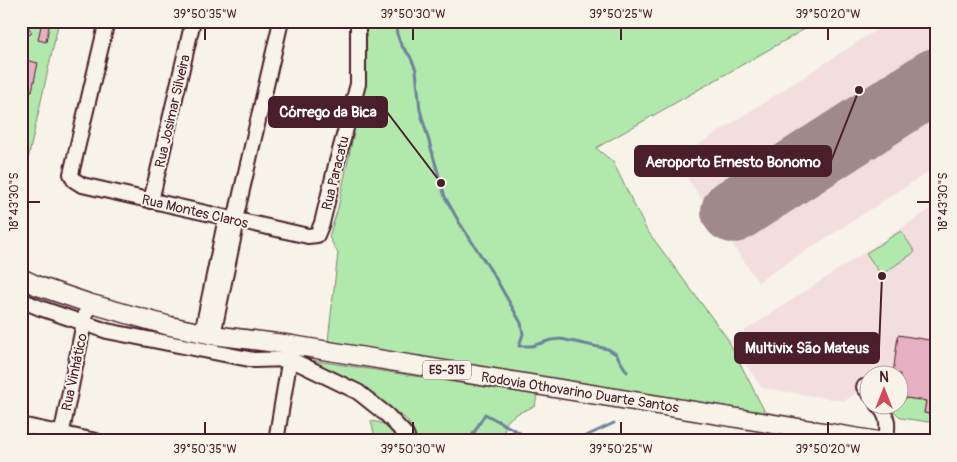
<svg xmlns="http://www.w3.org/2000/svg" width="957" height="462" font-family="Pangolin,sans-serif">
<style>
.built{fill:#f2dfdd}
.green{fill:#b1e9ac;stroke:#7e846c}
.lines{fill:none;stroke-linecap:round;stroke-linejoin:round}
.stream{stroke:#6d839b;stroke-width:3}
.runway{stroke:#a0898a;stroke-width:64}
.building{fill:#e7afc2;stroke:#4a1f2b}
.minor-casing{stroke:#4a1f2b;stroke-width:18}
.major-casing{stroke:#4a1f2b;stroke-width:21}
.minor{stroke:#f7f3e8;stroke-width:14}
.major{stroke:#f7f3e8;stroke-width:18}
.ticks{fill:none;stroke:#4a1f2b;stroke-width:2}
.labels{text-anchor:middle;stroke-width:4;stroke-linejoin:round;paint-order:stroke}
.shield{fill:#f7f3e8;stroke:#7e5f64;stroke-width:1}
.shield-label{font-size:12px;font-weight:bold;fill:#4a1f2b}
.street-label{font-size:14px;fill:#4a1f2b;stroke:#f7f3e8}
.leader{fill:none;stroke:#4a1f2b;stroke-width:2}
.callout-dot{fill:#4a1f2b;stroke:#f7f3e8;stroke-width:2}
.callout{fill:#4a1f2b;stroke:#4a1f2b;stroke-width:2}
.callout-label{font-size:15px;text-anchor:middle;font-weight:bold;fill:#fff}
.neatline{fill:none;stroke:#4a1f2b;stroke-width:2}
.ticks-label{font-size:12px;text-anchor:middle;fill:#4a1f2b}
</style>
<rect width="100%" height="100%" fill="#f7f3e8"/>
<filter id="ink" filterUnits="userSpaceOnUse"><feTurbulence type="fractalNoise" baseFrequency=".02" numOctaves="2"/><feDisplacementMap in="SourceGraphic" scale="10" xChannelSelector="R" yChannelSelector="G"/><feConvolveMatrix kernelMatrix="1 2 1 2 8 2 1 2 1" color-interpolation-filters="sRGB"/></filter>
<g filter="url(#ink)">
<path class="built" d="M 890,21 L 936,21 L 936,167 L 758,282 L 675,160 Z
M 936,209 L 936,423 L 901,418 L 888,405 L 900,404 L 900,374 L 870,374 L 869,387 L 867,385 L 845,401 L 762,388 L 729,341 L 929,210 Z"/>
<path class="green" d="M 21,21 L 59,21 L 21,190 Z
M 363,21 L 819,21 L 596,148 L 613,162 L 646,229 L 727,338 L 767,416 L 513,374 L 328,341 L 338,253 L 329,237 L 338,208 L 353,137 L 364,73 Z
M 901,231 L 915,252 L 881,275 L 866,253 Z
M 304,359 L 537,395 L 535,406 C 517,414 500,417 505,441 L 419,441 L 407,420 L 368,392 Z
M 900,397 L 926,401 L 924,413 L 936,415 L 936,423 L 901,418 L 888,405 L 900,404 Z
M 371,421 C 389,424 391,427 403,441 L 375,441 L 375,437 Z"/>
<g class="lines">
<path class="stream" d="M 395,21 L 397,34 L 401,45 L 410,56 L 416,70 L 420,110 L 445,197 L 459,222 L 495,277 L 521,323 L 523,334 L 519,346 L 532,346 L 551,340 L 561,339 L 608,349 L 616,354 L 627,372
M 469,441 L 485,414 L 522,434 L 538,441
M 572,441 L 584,437 L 614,423"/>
<path class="runway" d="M 733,211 L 936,80"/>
</g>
<path class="building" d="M 21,21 L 25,21 L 32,33 L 21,40 Z
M 42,21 L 50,21 L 46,42 L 38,40 Z
M 21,59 L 38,63 L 32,91 L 21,89 Z
M 898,335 L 936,341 L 936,415 L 924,413 L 926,401 L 900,397 L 900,374 L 893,374 Z"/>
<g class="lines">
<defs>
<path id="minor" d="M 107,21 L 71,174 L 74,180 L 82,185 L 308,236 L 317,235 L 322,223 L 336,165 L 358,84 L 358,21
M 151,201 L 193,21
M 235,220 L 281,21
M 21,300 L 40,308 L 107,331 L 254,360 L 290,359 L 358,392 L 387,415 L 406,435 L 408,441
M 202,333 L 226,218
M 213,335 L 237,220
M 864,387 L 870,394
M 878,404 C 889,418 888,424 886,441
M 21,425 L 96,441
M 60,441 L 88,303
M 276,441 L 291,351"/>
<path id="major" d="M 21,278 L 38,286 L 88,303 L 170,326 L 213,335 L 292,345 L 878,441"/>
</defs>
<use href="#minor" class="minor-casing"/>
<use href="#major" class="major-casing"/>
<use href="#minor" class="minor"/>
<use href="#major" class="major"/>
</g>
</g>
<path class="ticks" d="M 205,28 L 205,40M 413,28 L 413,40M 621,28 L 621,40M 828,28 L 828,40M 28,202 L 40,202M 917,202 L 930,202M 205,422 L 205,434M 413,422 L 413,434M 621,422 L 621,434M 828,422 L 828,434"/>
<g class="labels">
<rect class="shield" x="423" y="360.5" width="48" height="19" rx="4"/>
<g class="shield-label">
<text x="447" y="374">ES-315</text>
</g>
<g class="street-label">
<text transform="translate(172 111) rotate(-77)" y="5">Rua Josimar Silveira</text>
<text transform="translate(335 173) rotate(-76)" y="5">Rua Paracatu</text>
<text transform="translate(195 211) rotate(13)" y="5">Rua Montes Claros</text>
<text transform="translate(74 372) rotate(-78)" y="5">Rua Vinhático</text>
<text transform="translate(580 392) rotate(9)" y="5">Rodovia Othovarino Duarte Santos</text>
</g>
</g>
<path class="leader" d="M441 183L387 112M859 90L831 161M882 276L879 348"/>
<g class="callout-dot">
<circle cx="441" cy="183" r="5"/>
<circle cx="859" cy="90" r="5"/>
<circle cx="882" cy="276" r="5"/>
</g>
<g class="callout">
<rect x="269" y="97" width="118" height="30" rx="5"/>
<rect x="635" y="146" width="196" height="30" rx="5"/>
<rect x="735" y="333" width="144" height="30" rx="5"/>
</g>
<g class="callout-label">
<text x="328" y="117">Córrego da Bica</text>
<text x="733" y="167">Aeroporto Ernesto Bonomo</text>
<text x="807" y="353">Multivix São Mateus</text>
</g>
<rect width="957" height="462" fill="none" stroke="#f7f3e8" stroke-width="55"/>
<g transform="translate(884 390)"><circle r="24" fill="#f7f3e8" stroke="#b29e9c"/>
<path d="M0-4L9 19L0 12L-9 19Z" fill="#d1495b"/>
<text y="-8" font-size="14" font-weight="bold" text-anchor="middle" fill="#4a1f2b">N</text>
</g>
<rect x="28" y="28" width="902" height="406" class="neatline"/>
<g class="ticks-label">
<text x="205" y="18">39°50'35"W</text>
<text x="413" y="18">39°50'30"W</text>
<text x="621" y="18">39°50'25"W</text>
<text x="828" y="18">39°50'20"W</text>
<text transform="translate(14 202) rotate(-90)" y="4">18°43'30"S</text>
<text transform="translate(943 202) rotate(-90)" y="4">18°43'30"S</text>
<text x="205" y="453">39°50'35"W</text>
<text x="413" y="453">39°50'30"W</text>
<text x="621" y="453">39°50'25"W</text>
<text x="828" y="453">39°50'20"W</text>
</g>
</svg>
